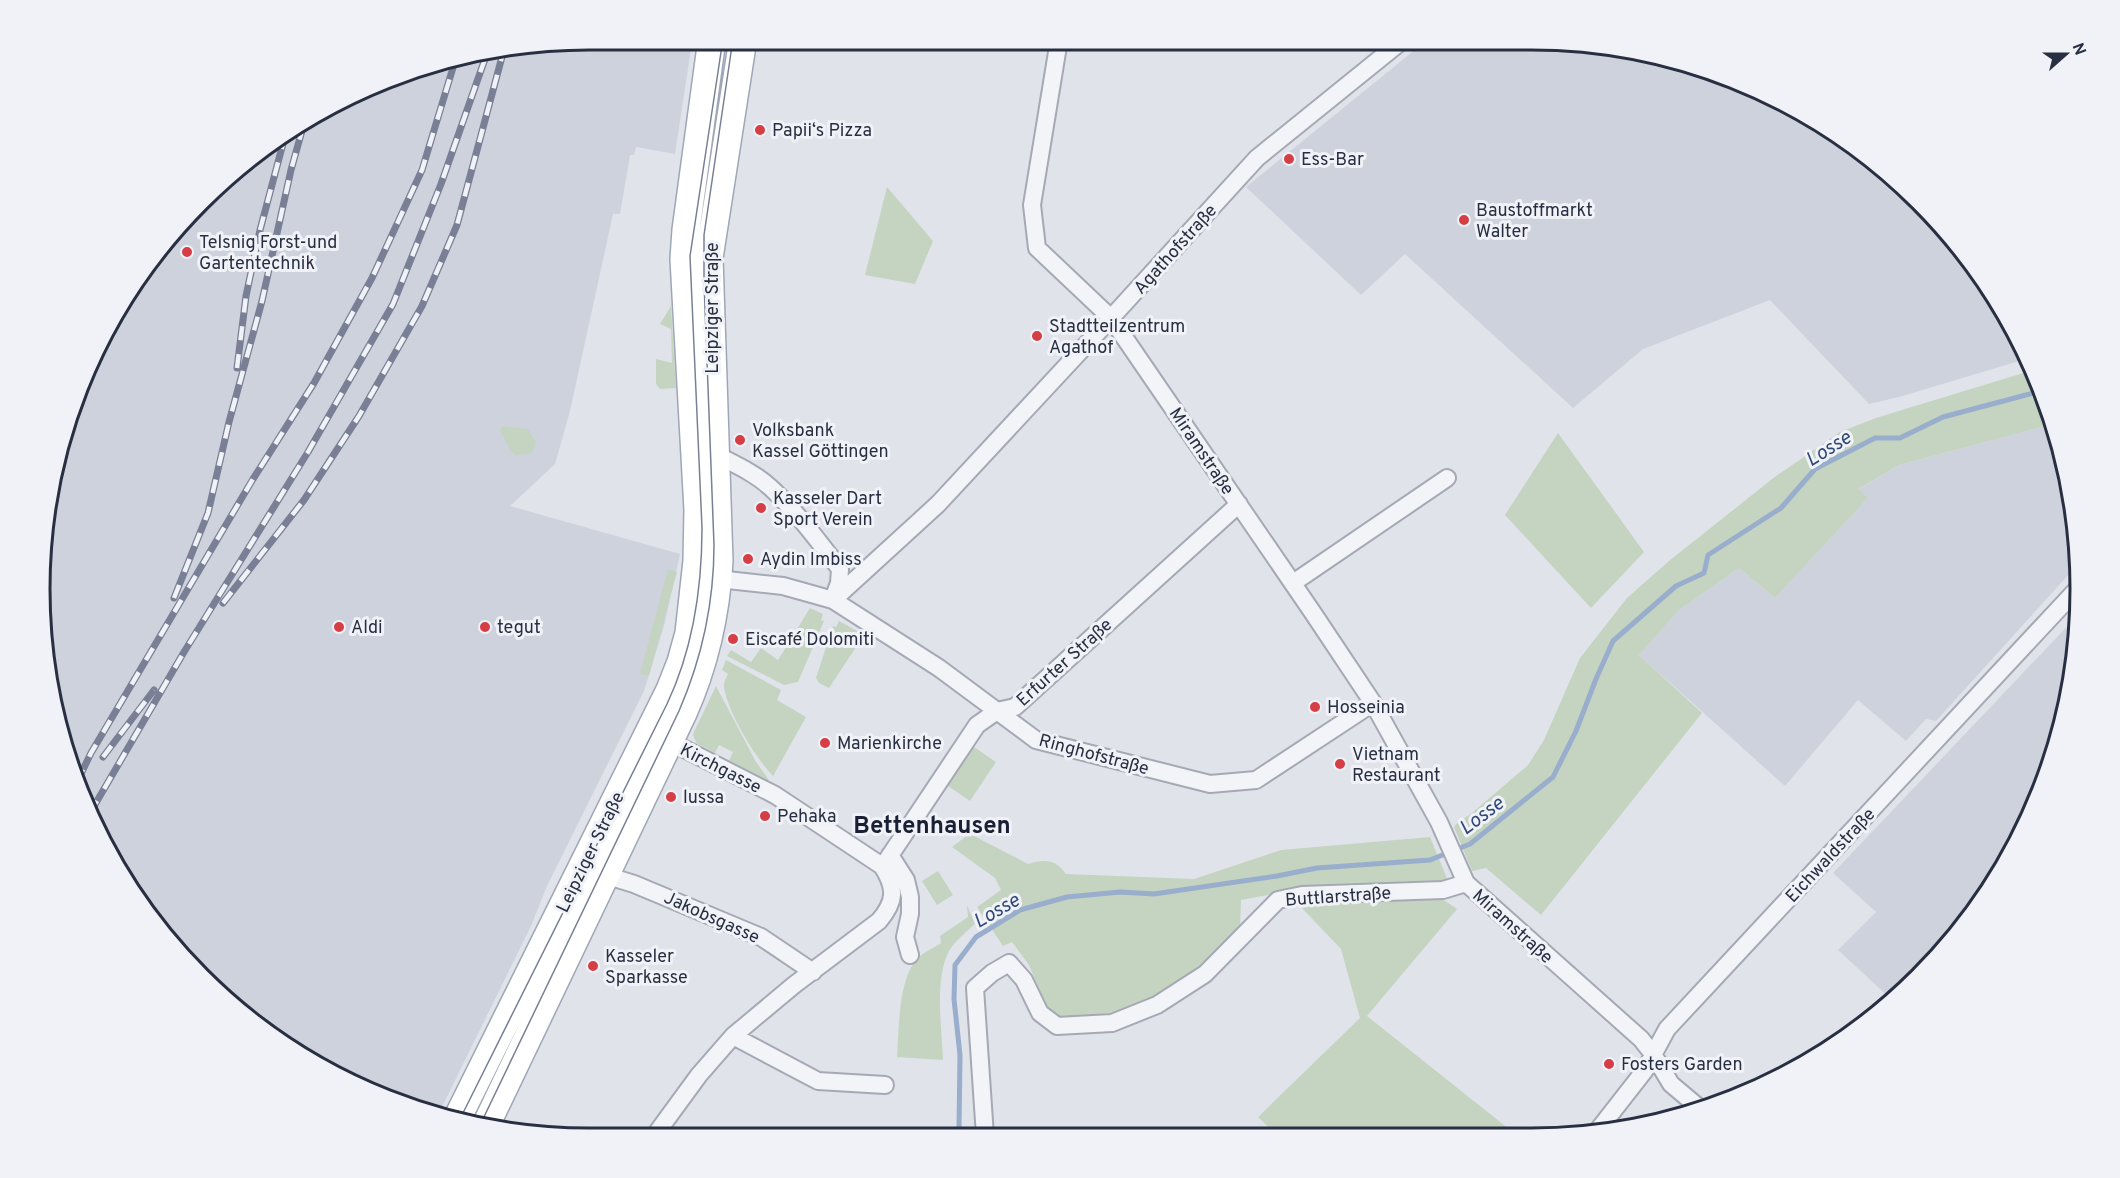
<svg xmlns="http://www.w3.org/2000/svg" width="2120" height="1178" font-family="Overpass,sans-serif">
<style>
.built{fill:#ced2dc}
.green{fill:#c4d4c1}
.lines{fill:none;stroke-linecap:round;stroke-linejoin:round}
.stream{stroke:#99adcc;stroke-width:5}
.street-casing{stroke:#a5a9b4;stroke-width:20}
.primary-casing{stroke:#9fa6b6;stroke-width:30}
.street{stroke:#f3f4f8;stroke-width:16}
.primary{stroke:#fff;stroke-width:27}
.tram{stroke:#798095;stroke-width:1.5}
.rail-casing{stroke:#798095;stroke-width:7}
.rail{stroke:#f0f2f7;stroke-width:4.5;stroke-dasharray:14;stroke-linecap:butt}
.poi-dot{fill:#d63e46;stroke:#f0f2f7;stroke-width:2}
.labels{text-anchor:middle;stroke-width:6;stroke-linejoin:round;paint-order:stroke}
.poi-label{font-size:18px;fill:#282f42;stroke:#f0f2f7;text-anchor:start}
.street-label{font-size:18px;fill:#282f42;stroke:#f0f2f7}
.water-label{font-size:20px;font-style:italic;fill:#2f4979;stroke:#f0f2f7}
.district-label{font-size:24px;font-weight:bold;fill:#1a2033;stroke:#f0f2f7}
.rim{fill:none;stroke:#282f42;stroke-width:3}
</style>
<rect width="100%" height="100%" fill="#e0e3ea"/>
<path class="built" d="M 589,39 L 636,39 L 691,49 L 675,154 L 636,147 L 634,155 L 630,155 L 620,214 L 613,214 L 570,411 L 555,464 L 510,506 L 680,554 L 664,626 L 644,691 L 547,886 L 531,926 L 438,1115 L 413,1110 L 314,1065 L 175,951 L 81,799 L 40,625 L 58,446 L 132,283 L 254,152 L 413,68 Z
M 1427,40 L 1567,40 L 1674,58 L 1806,113 L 1894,176 L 1968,254 L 2024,346 L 2029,358 L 1899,397 L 1869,404 L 1770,300 L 1643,349 L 1573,408 L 1405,254 L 1361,295 L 1246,187 Z
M 2052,420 L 2062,447 L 2080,553 L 2080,562 L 1936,721 L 1926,719 L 1906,741 L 1858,700 L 1785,786 L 1639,655 L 1679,610 L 1739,568 L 1775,598 L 1868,498 L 1857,490 L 1899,465 L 2045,426 Z
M 2078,615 L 2076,661 L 2052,766 L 2007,864 L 1920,978 L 1892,1000 L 1838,950 L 1876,912 L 1833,873 Z"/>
<path class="green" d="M 887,187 L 933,241 L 915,284 L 865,275 Z
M 671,306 L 676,388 L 660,389 L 656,384 L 656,359 L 672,363 L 671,329 L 660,324 Z
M 2033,370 L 2052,420 L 2045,426 L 1899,465 L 1858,489 L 1868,498 L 1775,598 L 1739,568 L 1679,610 L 1639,655 L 1702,713 L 1541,915 L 1486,868 L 1472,871 L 1454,827 L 1456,824 L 1472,813 L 1528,765 L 1544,740 L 1580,658 L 1627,598 L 1669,561 L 1776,476 L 1840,432 L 1876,418 Z
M 502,426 L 528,429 L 536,442 L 534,450 L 530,454 L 515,455 L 511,451 L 500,431 Z
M 1558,433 L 1644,552 L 1591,608 L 1505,515 Z
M 668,569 L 677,572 L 649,676 L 640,674 Z
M 810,608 L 823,614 L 821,620 L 824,621 L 798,682 L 784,685 L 727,656 L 731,650 L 751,662 L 761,648 L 778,660 Z
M 839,621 L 864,635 L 829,688 L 819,683 L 816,678 L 833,626 L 836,627 Z
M 726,660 L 781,690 L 777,700 L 806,717 L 773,776 C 755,757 728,713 724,687 C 723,683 726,678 728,674 L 722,670 Z
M 716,686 L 756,762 L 769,780 L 768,781 L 729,761 L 733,752 L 719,745 L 715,753 L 696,743 L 693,734 Z
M 971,745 L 996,762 L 970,801 L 945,784 Z
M 974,836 L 1028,864 C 1044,859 1056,859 1066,874 L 1194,879 L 1281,850 L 1430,837 L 1448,881 L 1439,884 L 1274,894 L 1241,900 L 1240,930 L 1209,962 L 1130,1010 L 1065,1019 L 1047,1008 L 1029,965 L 1012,942 L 1003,946 L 977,907 L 1001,890 L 995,878 L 952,847 L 965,837 Z
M 938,871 L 953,895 L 937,905 L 922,881 Z
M 1438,896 L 1457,909 L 1367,1016 L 1514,1133 L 1513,1135 L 1277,1135 L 1258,1117 L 1360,1018 L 1341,949 L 1298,904 Z
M 967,905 L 975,924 C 966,932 955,941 949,951 C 934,979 942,1029 943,1060 L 897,1057 C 899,1031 898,980 917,959 C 922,953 934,948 941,943 L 940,936 L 968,917 Z"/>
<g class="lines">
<path class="stream" d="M 957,1136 L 959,1128 L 960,1055 L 954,999 L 955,965 L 976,937 L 1020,910 L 1067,897 L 1120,892 L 1154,894 L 1277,876 L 1317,868 L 1430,860 L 1470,844 L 1553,777 L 1576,731 L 1596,679 L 1613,641 L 1676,586 L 1704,573 L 1708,555 L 1781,508 L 1815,469 L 1875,438 L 1900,438 L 1943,417 L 2041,391"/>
<defs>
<path id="street" d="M 1059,40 L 1032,205 L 1037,248 L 1111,318 L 1313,613 L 1373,703 L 1439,822 L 1466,883 L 1641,1039 L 1653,1054 L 1671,1084 L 1703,1111
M 715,454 C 734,464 755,473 771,488 C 797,512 818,541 840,569 L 839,583 L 833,599
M 718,579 L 783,586 L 833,600 L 939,668 L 1036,740 L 1210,784 L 1256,780 L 1373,703
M 1293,583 L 1447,478
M 833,600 L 938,504 L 1111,318 L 1257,158 L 1403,40
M 890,855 L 906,880 L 910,897 L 910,914 L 905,937 L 910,955
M 887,860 L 977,725 L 997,711 L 1015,707 L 1239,504
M 605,875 L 634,884 L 761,937 L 813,972
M 733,1036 L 818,1081 L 885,1085
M 1595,1134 L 1645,1070 L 1667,1029 L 2079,587
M 985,1136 L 975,988 L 992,973 L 1009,963 L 1024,980 L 1040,1013 L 1057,1026 L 1112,1023 L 1157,1005 L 1205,974 L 1278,900 L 1302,895 L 1443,890 L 1466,883
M 656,1137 L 658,1131 L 699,1075 L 733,1036 L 794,985 L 879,921 C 896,901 896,888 882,866 L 775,795 L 661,737"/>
<path id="primary" d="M 457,1119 L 670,690 L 681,662 L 689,633 L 697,561 L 698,510 L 684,259 L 686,230 L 712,39
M 486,1125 L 683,713 C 705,664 716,615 719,561 L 709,258 L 743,39"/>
</defs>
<use href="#street" class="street-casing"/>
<use href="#primary" class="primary-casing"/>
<use href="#street" class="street"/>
<use href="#primary" class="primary"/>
<path class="tram" d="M 460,1119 L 667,704 C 693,649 702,589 702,528 L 690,256 L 723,39
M 481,1123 L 679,711 C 702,658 714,603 714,545 L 704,282 L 704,235 L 733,39"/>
<defs>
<path id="rail" d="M 237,368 L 246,296 L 260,230 L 285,136
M 174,598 L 208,513 L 229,422 L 262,301 L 291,170 L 303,127
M 223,603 L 304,500 L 359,416 L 422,306 L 457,225 L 503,53
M 103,757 L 154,690
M 77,782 L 91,753 L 253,479 L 314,383 L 372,278 L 422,170 L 455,61
M 90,813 L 184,652 L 308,452 L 393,304 L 441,184 L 486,56"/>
</defs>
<use href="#rail" class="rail-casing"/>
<use href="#rail" class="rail"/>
</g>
<g class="poi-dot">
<circle cx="760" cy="130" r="6"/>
<circle cx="1289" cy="159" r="6"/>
<circle cx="1464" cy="220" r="6"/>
<circle cx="187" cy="252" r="6"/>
<circle cx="1037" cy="336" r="6"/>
<circle cx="740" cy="440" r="6"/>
<circle cx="761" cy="508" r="6"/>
<circle cx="748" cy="559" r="6"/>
<circle cx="339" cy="627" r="6"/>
<circle cx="485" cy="627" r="6"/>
<circle cx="733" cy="639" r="6"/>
<circle cx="1315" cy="707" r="6"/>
<circle cx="825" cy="743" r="6"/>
<circle cx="1340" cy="764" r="6"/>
<circle cx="671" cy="797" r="6"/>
<circle cx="765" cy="816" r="6"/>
<circle cx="593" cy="966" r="6"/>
<circle cx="1609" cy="1064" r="6"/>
</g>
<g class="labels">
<g class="poi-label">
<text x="772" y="136">Papii‘s Pizza</text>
<text x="1301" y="165">Ess-Bar</text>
<text x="1476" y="216">Baustoffmarkt<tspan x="1476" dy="21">Walter</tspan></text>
<text x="199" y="248">Telsnig Forst-und<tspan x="199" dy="21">Gartentechnik</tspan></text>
<text x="1049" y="332">Stadtteilzentrum<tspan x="1049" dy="21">Agathof</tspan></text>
<text x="752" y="436">Volksbank<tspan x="752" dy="21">Kassel Göttingen</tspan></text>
<text x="773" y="504">Kasseler Dart<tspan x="773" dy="21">Sport Verein</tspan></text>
<text x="760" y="565">Aydin Imbiss</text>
<text x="351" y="633">Aldi</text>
<text x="497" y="633">tegut</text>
<text x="745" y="645">Eiscafé Dolomiti</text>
<text x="1327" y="713">Hosseinia</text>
<text x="837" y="749">Marienkirche</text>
<text x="1352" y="760">Vietnam<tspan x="1352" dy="21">Restaurant</tspan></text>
<text x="683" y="803">lussa</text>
<text x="777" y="822">Pehaka</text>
<text x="605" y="962">Kasseler<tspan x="605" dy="21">Sparkasse</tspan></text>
<text x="1621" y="1070">Fosters Garden</text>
</g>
<g class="street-label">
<text transform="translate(1175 249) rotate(-48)" y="6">Agathofstraße</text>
<text transform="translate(712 308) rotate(-90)" y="6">Leipziger Straße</text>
<text transform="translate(1202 451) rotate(56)" y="6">Miramstraße</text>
<text transform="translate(1064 662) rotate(-42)" y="6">Erfurter Straße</text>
<text transform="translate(1094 754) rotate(15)" y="6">Ringhofstraße</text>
<text transform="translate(721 768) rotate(27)" y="6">Kirchgasse</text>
<text transform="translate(590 852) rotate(-64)" y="6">Leipziger Straße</text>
<text transform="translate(1830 855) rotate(-47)" y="6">Eichwaldstraße</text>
<text transform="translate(1338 896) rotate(-4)" y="6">Buttlarstraße</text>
<text transform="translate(712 917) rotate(24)" y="6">Jakobsgasse</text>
<text transform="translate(1513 926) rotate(42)" y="6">Miramstraße</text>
</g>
<g class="water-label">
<text transform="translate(1828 448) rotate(-32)" y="7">Losse</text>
<text transform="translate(1481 815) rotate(-37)" y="7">Losse</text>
<text transform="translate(996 910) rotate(-30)" y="7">Losse</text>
</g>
<g class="district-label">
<text x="932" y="833">Bettenhausen</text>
</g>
</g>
<path d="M0 0H2120V1178H0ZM589 50H1531A539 539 0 0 1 2070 589V589A539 539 0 0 1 1531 1128H589A539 539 0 0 1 50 589V589A539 539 0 0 1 589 50Z" fill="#f0f2f7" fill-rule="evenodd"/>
<path class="rim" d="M589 50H1531A539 539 0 0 1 2070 589V589A539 539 0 0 1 1531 1128H589A539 539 0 0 1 50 589V589A539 539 0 0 1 589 50Z"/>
<g transform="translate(2066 54) rotate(69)" stroke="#f0f2f7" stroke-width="4.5" paint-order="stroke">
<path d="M0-4.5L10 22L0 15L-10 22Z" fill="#282f42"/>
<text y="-9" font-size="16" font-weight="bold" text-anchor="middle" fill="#282f42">N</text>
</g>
</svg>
